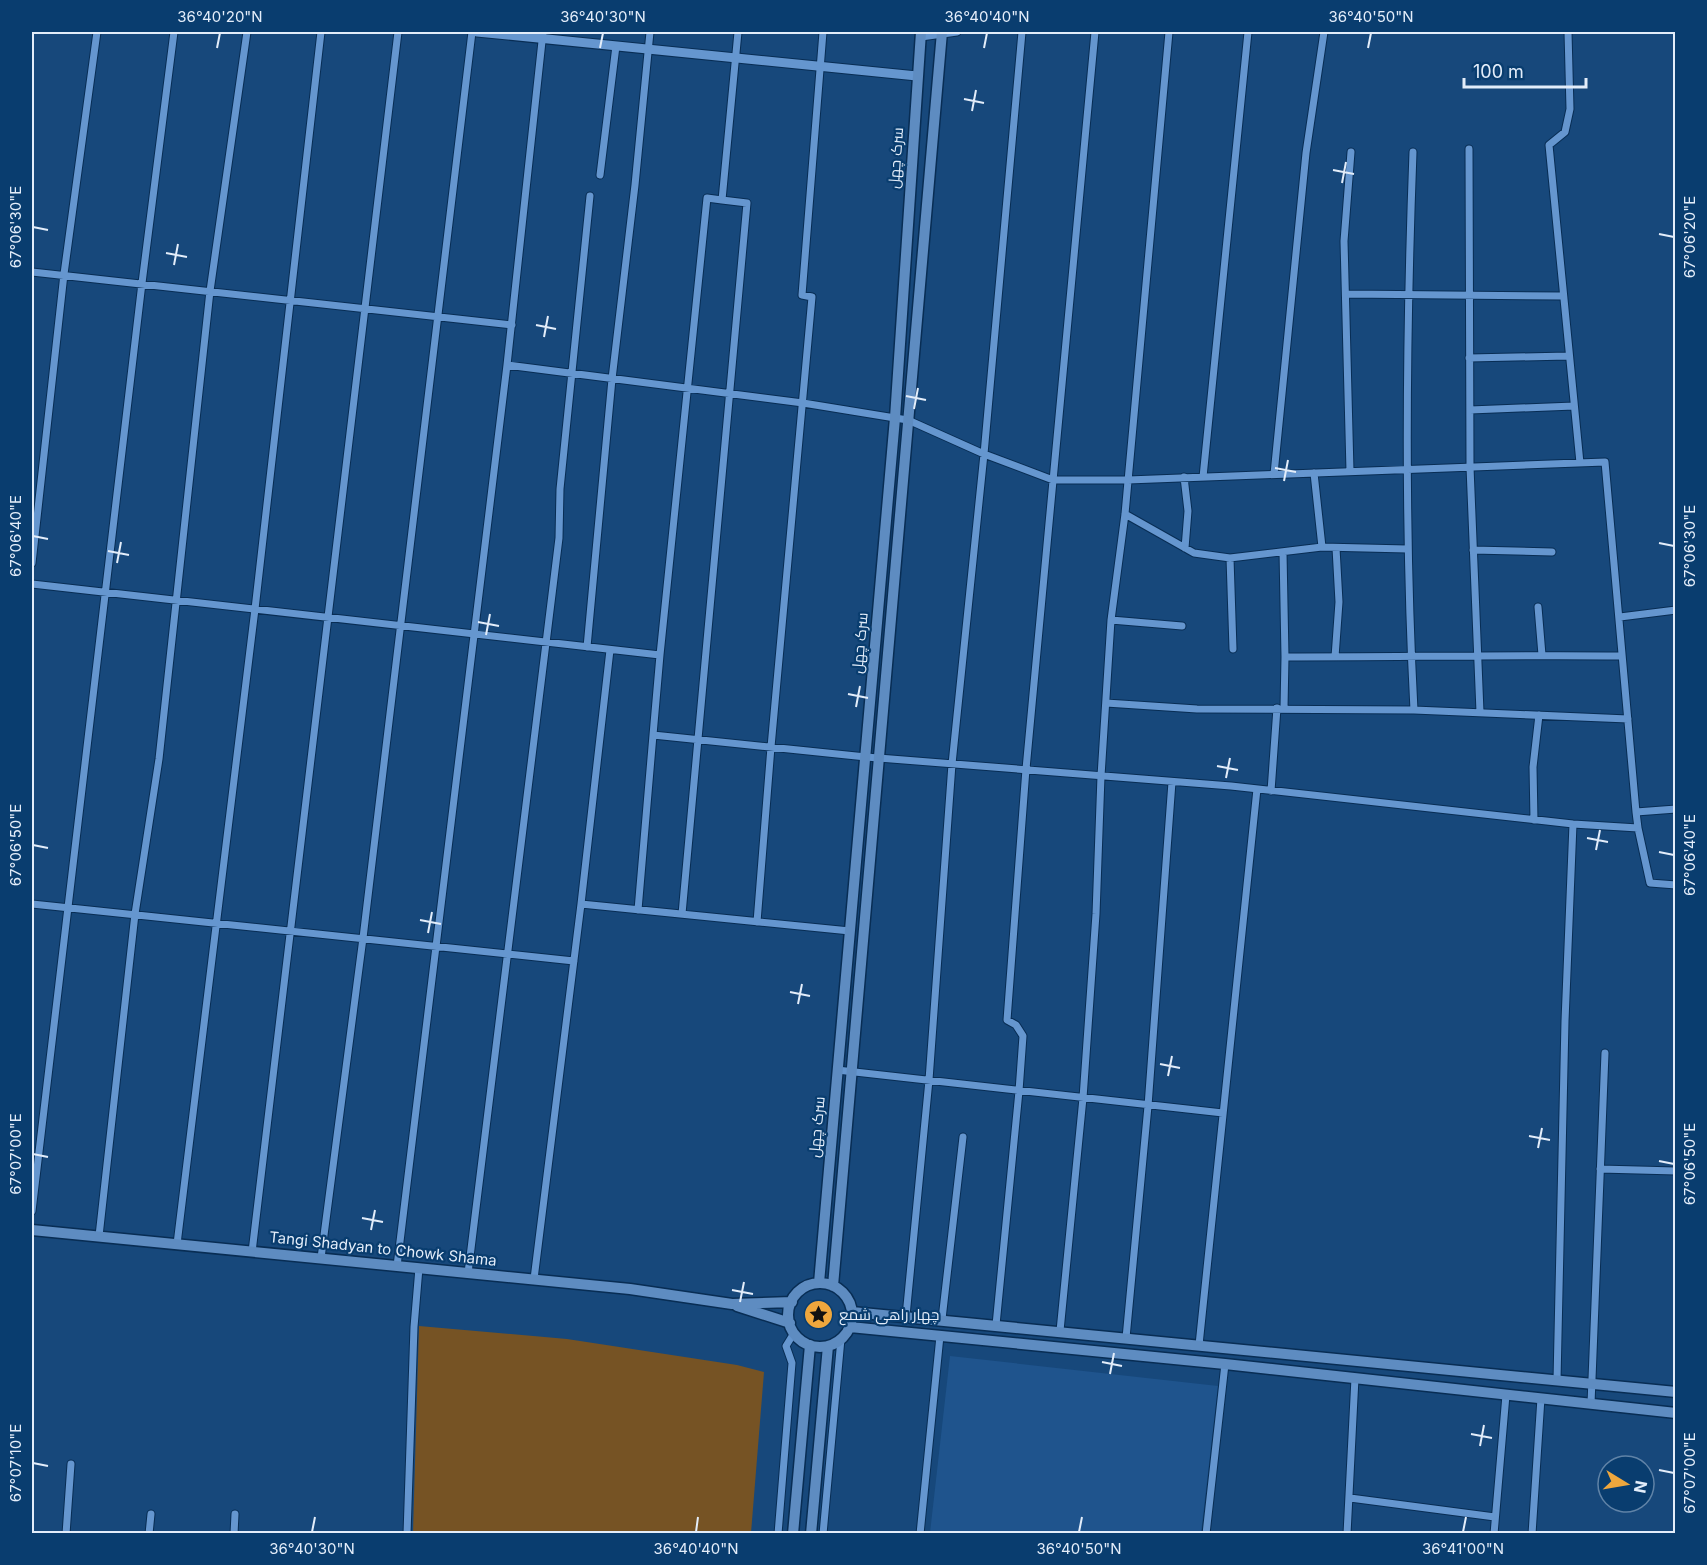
<svg xmlns="http://www.w3.org/2000/svg" width="1707" height="1565" font-family="Inter,Cairo,sans-serif">
<style>
.built{fill:#1f548d}
.green{fill:#765324}
.lines{fill:none;stroke-linecap:round;stroke-linejoin:round}
.minor-casing{stroke:#082d54;stroke-width:9}
.tertiary-casing{stroke:#082d54;stroke-width:11}
.primary-casing{stroke:#082d54;stroke-width:13}
.minor{stroke:#6596cf;stroke-width:7}
.tertiary{stroke:#6596cf;stroke-width:9}
.primary{stroke:#5e8cc1;stroke-width:10}
.ticks{fill:none;stroke:#e3edfa;stroke-width:2}
.labels{text-anchor:middle;stroke-width:4.5;stroke-linejoin:round;paint-order:stroke}
.street-label{font-size:15px;fill:#e3edfa;stroke:#093d6f}
.poi-label{font-size:15px;fill:#e3edfa;stroke:#093d6f;text-anchor:start}
.neatline{fill:none;stroke:#e3edfa;stroke-width:2}
.ticks-label{font-size:15px;text-anchor:middle;fill:#e3edfa}
</style>
<rect width="100%" height="100%" fill="#17487b"/>
<path class="built" d="M 950,1356 L 1218,1386 L 1201,1533 L 930,1533 Z"/>
<path class="green" d="M 419,1326 L 567,1339 L 737,1365 L 764,1372 L 751,1533 L 413,1533 Z"/>
<g class="lines">
<defs>
<path id="minor" d="M 1568,32 L 1570,109 L 1565,132 L 1549,145 L 1580,463
M 921,37 L 957,32
M 1469,149 L 1470,467 L 1480,712
M 1413,152 C 1406,338 1404,524 1414,710
M 600,175 L 616,46
M 32,272 L 512,325
M 1346,294 L 1562,296
M 1469,358 L 1568,356
M 507,365 L 803,403 L 895,418 L 908,420 L 984,454 L 1053,480 L 1128,480 L 1605,462 L 1636,812
M 1470,410 L 1574,406
M 1350,471 L 1344,241 L 1351,152
M 1314,473 L 1322,547
M 1274,474 L 1306,153 L 1324,32
M 1184,477 L 1188,511 L 1185,548
M 1203,477 L 1248,32
M 1125,514 L 1194,553 L 1230,558 L 1322,547 L 1407,549
M 1473,550 L 1552,552
M 1283,552 L 1285,657 C 1397,657 1509,655 1621,656
M 1230,558 L 1233,649
M 32,563 L 64,274 L 97,32
M 32,584 L 660,655 L 653,735 L 866,757 L 1231,786 L 1573,824 L 1638,828 L 1636,812 L 1676,809
M 1538,607 L 1542,655
M 1620,617 L 1676,610
M 1111,620 L 1182,626
M 587,647 L 612,379 L 635,185 L 650,32
M 660,655 L 707,198 L 722,200 L 738,32
M 1335,657 L 1339,602 L 1336,548
M 1106,703 L 1197,709 L 1414,710 L 1628,719
M 1284,708 L 1285,657
M 1271,791 L 1277,708
M 1534,820 L 1533,767 L 1539,715
M 1638,828 L 1650,883 L 1676,885
M 32,904 L 574,961
M 581,904 L 850,931
M 638,910 L 653,735
M 682,914 L 747,203 L 722,200
M 757,922 L 771,747 L 812,297 L 802,295 L 823,32
M 837,1070 L 1223,1113
M 1600,1169 L 1676,1171
M 32,1211 L 142,283 L 174,32
M 99,1236 L 135,914 L 159,759 L 210,291 L 247,32
M 177,1244 L 255,609 L 321,32
M 252,1252 L 398,32
M 321,1258 L 363,938 L 472,32
M 397,1266 L 507,365 L 543,32
M 468,1273 L 559,538 L 560,489 L 590,196
M 534,1279 L 581,904 L 610,650
M 906,1316 L 929,1080 L 952,764 L 984,454 L 1022,32
M 942,1319 L 963,1137
M 996,1325 L 1019,1091 L 1023,1036 L 1016,1025 L 1007,1020 L 1026,769 L 1095,32
M 1060,1331 L 1083,1098 L 1096,914 L 1101,776 L 1111,620 L 1125,514 L 1169,32
M 1126,1338 L 1148,1106 L 1172,782
M 1199,1345 L 1257,789
M 1557,1380 L 1565,1021 L 1573,824
M 1591,1404 L 1605,1053
M 1350,1498 L 1495,1517
M 66,1534 L 71,1464
M 149,1534 L 151,1514
M 234,1534 L 235,1514
M 407,1534 L 414,1327 L 419,1268
M 778,1534 L 792,1363 L 786,1346 L 794,1333
M 823,1534 L 841,1339
M 920,1534 L 940,1336
M 1206,1534 L 1225,1364
M 1347,1534 L 1355,1378
M 1494,1534 L 1506,1395
M 1532,1534 L 1541,1398"/>
<path id="tertiary" d="M 477,32 L 917,76"/>
<path id="primary" d="M 32,1230 L 630,1289 L 732,1304 L 792,1302
M 819,1283 L 895,418 L 921,32
M788 1315a32 32 0 1 1 64 0a32 32 0 1 1-64 0Z
M 833,1286 L 942,32
M 737,1306 L 790,1323
M 852,1312 L 1676,1392
M 850,1327 L 1225,1364 L 1676,1413
M 793,1534 L 810,1345
M 811,1534 L 828,1346"/>
</defs>
<use href="#minor" class="minor-casing"/>
<use href="#tertiary" class="tertiary-casing"/>
<use href="#primary" class="primary-casing"/>
<use href="#minor" class="minor"/>
<use href="#tertiary" class="tertiary"/>
<use href="#primary" class="primary"/>
</g>
<path class="ticks" d="M 217,48 L 220,33M 600,48 L 603,33M 984,48 L 987,33M 1368,48 L 1371,33M 964,99 L 984,103M 972,111 L 976,90M 1333,170 L 1354,174M 1342,183 L 1346,162M 33,227 L 48,230M 1659,234 L 1674,237M 166,253 L 187,257M 174,265 L 178,244M 536,325 L 556,329M 544,337 L 548,316M 906,396 L 926,400M 914,409 L 918,388M 1275,468 L 1296,472M 1284,481 L 1288,460M 33,536 L 48,539M 1659,543 L 1674,546M 108,551 L 129,555M 117,563 L 121,542M 478,622 L 499,626M 486,635 L 490,614M 848,694 L 868,698M 856,707 L 860,686M 1217,766 L 1238,770M 1226,778 L 1230,758M 1587,838 L 1608,842M 33,845 L 48,848M 1596,850 L 1600,830M 1659,852 L 1674,855M 420,920 L 441,924M 428,933 L 432,912M 790,992 L 810,996M 798,1004 L 802,984M 1160,1064 L 1180,1068M 1168,1076 L 1172,1056M 1529,1136 L 1550,1140M 1538,1148 L 1542,1128M 33,1154 L 48,1157M 1659,1161 L 1674,1164M 362,1218 L 383,1222M 371,1230 L 375,1210M 732,1290 L 753,1294M 740,1302 L 744,1282M 1102,1362 L 1122,1366M 1110,1374 L 1114,1353M 1471,1434 L 1492,1438M 1480,1446 L 1484,1425M 33,1463 L 48,1466M 1659,1470 L 1674,1473M 312,1532 L 315,1517M 696,1532 L 698,1517M 1079,1532 L 1082,1517M 1463,1532 L 1466,1517"/>
<defs>
<symbol id="sight-disc" viewBox="-11 -11 22 22"><circle r="9.5" fill="#efa73d" stroke="#093d6f"/><path d="M0-6L1.8-2.2L6-1.7L2.9 1.2L3.7 5.4L0 3.3L-3.7 5.4L-2.9 1.2L-6-1.7L-1.8-2.2Z" fill="#111"/></symbol>
</defs>
<g fill-rule="evenodd">
<use href="#sight-disc" x="802" y="1298" width="33" height="33"/>
</g>
<g class="labels">
<g class="street-label">
<text transform="translate(896 158) rotate(-86)" y="5">سرک چهل</text>
<text transform="translate(860 643) rotate(-85)" y="5">سرک چهل</text>
<text transform="translate(817 1127) rotate(-85)" y="5">سرک چهل</text>
<text transform="translate(383 1249) rotate(6)" y="5">Tangi Shadyan to Chowk Shama</text>
</g>
<g class="poi-label">
<text x="839" y="1320">چهار راهی شمع</text>
</g>
</g>
<rect width="1707" height="1565" fill="none" stroke="#093d6f" stroke-width="66"/>
<g transform="translate(1626 1484) rotate(101)"><circle r="28" fill="#093d6f" stroke="#6083a7" stroke-width="1.5"/>
<path d="M0-4.5L10 22L0 15L-10 22Z" fill="#efa73d"/>
<text y="-9" font-size="16" font-weight="bold" text-anchor="middle" fill="#e3edfa">N</text>
</g>
<path d="M1464 78v9h122v-9" fill="none" stroke="#e3edfa" stroke-width="3"/>
<text x="1473" y="78" font-size="18" fill="#e3edfa" stroke="#093d6f" stroke-width="4.5" paint-order="stroke">100 m</text>
<rect x="33" y="33" width="1641" height="1499" class="neatline"/>
<g class="ticks-label">
<text x="220" y="22">36°40'20"N</text>
<text x="603" y="22">36°40'30"N</text>
<text x="987" y="22">36°40'40"N</text>
<text x="1371" y="22">36°40'50"N</text>
<text transform="translate(16 227) rotate(-90)" y="5">67°06'30"E</text>
<text transform="translate(1690 237) rotate(-90)" y="5">67°06'20"E</text>
<text transform="translate(16 536) rotate(-90)" y="5">67°06'40"E</text>
<text transform="translate(1690 546) rotate(-90)" y="5">67°06'30"E</text>
<text transform="translate(16 845) rotate(-90)" y="5">67°06'50"E</text>
<text transform="translate(1690 855) rotate(-90)" y="5">67°06'40"E</text>
<text transform="translate(16 1154) rotate(-90)" y="5">67°07'00"E</text>
<text transform="translate(1690 1164) rotate(-90)" y="5">67°06'50"E</text>
<text transform="translate(16 1463) rotate(-90)" y="5">67°07'10"E</text>
<text transform="translate(1690 1473) rotate(-90)" y="5">67°07'00"E</text>
<text x="312" y="1554">36°40'30"N</text>
<text x="696" y="1554">36°40'40"N</text>
<text x="1079" y="1554">36°40'50"N</text>
<text x="1463" y="1554">36°41'00"N</text>
</g>
</svg>
